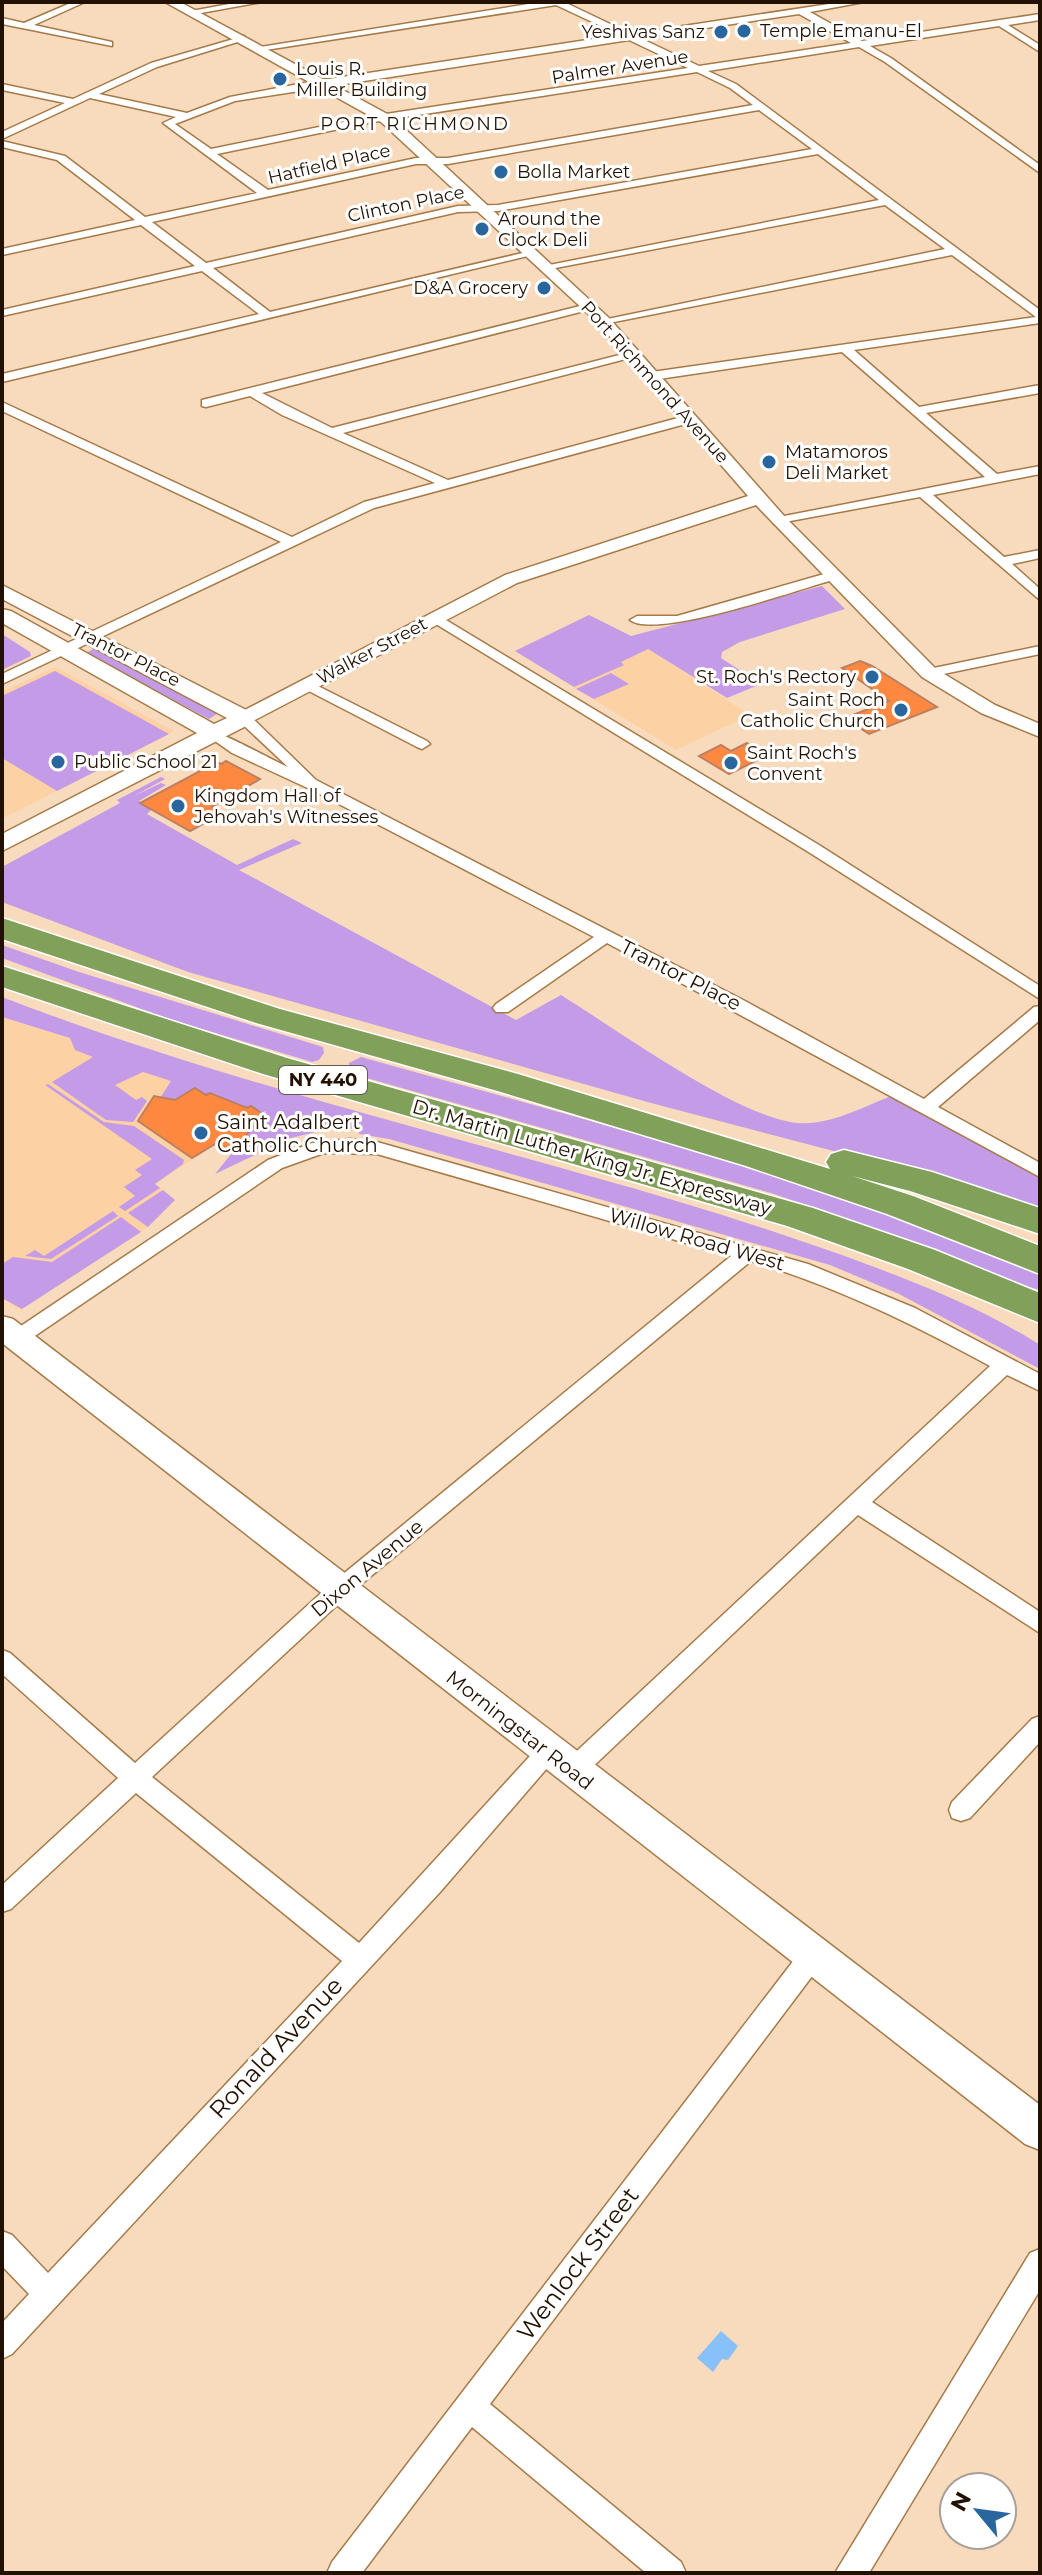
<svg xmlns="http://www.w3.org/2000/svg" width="1042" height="2575" font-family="Montserrat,sans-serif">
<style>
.built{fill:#fcd1a3}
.green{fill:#c49be7}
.water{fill:#88c1f9}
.building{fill:#ff8841;stroke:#bc8061;stroke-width:2}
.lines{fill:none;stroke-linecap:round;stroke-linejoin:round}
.minor-casing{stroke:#a67a48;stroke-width:3}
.tertiary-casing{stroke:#a67a48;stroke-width:3}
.secondary-casing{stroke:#a67a48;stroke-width:3}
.motorway-casing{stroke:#fff;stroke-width:3}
.minor{fill:#fff;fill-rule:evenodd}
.tertiary{fill:#fff;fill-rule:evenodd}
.secondary{fill:#fff;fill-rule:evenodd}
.motorway{fill:#81a05a;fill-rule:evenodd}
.poi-dot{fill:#28669d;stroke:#fff;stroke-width:3}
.labels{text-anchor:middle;stroke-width:6;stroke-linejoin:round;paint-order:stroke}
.far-poi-label{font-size:18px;fill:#210;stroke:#fff;text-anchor:start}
.far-street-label{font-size:18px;fill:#210;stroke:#fff}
.far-neighbourhood-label{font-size:18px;letter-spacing:2px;fill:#210;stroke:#fff}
.shield{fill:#fff;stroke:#64584c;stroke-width:2}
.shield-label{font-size:18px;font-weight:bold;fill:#210}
.street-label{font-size:20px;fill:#210;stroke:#fff}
.poi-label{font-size:20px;fill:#210;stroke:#fff;text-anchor:start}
.near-street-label{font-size:24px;fill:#210;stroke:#fff}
</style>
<rect width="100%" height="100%" fill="#f8dbbd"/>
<path class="built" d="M 589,615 L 648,649 L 750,715 L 676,750 L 515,651 Z
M 55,667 L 174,731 L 2,819 L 2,692 Z
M 2,1017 L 171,1070 L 171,1081 L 160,1098 L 153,1097 L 138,1121 L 193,1159 L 155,1184 L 175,1200 L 148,1227 L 20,1310 L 2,1298 Z"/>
<path class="green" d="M 822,586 L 845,609 L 740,642 L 722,652 L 721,658 L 761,684 L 727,698 L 648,649 L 621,662 L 624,665 L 574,687 L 515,651 L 589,615 L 631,636 Z
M 2,634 L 30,652 L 31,656 L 2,670 Z
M 97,647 L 220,712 L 209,719 L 86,653 Z
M 55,671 L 169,734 L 57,791 L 2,758 L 2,696 Z
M 611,673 L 629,684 L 594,699 L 576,689 Z
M 161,777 L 165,779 L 132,797 L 161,783 L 166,785 L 139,801 L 152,809 L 147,814 L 237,865 L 293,839 L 302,843 L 239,870 L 516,1020 L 561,995 C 616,1029 737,1117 797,1123 C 830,1126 865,1106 896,1094 L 1040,1176 L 1040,1212 L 929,1176 L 651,1103 L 188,972 L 2,902 L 2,867 L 120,803 L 117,800 Z
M 2,945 L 79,972 L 323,1047 L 324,1053 L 319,1060 L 312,1062 L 169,1019 L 2,958 Z
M 2,997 C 194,1071 395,1121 593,1177 C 677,1200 760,1226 842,1255 C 910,1280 979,1306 1040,1345 L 1040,1369 L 899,1294 L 830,1265 L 389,1139 L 359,1134 L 359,1128 L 324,1130 L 291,1138 L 215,1174 L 266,1111 L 261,1113 L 251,1106 L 247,1108 L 210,1093 L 206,1095 L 195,1088 L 175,1100 L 160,1098 L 171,1081 L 143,1072 L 115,1085 L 136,1100 L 142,1097 L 147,1101 L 133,1122 L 106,1120 L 52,1082 L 93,1057 L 75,1050 L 70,1038 L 2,1017 Z
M 361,1057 C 590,1121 821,1180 1040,1275 L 1040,1290 L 1003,1280 L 881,1231 L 771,1193 L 349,1073 L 349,1063 Z
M 48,1084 L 104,1122 L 134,1126 L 184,1160 L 183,1164 L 155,1184 L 160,1188 L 125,1211 L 119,1207 L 135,1196 L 124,1187 L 142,1175 L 135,1170 L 152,1159 L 45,1085 Z
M 163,1190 L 175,1200 L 148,1227 L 128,1213 Z
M 113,1211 L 118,1216 L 51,1259 L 25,1256 L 35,1250 L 44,1256 Z
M 121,1217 L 141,1232 L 22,1309 L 2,1298 L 2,1264 L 13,1257 L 52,1262 Z"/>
<path class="water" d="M 721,2331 L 738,2346 L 728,2360 L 722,2359 L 713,2372 L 697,2358 Z"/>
<path class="building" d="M 860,661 L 872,666 L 937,707 L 869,734 L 845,718 L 889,701 L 842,668 Z
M 747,743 L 768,755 L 729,774 L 699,756 L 721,745 L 731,751 Z
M 226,761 L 260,779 L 212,807 L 223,813 L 190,831 L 140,803 L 217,762 L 221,764 Z
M 195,1088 L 206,1095 L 210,1093 L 247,1108 L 251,1106 L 264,1115 L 233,1150 L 215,1144 L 192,1158 L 138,1121 L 154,1096 L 175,1100 Z"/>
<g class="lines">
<defs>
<path id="minor" d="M 73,2 L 85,2 L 34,25 L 112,42 L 112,46 L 2,24 L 2,18 L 24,23 Z
M 240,2 L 262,2 L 190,15 L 186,12 Z
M 541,2 L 564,2 L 631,34 L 842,2 L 864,2 L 810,12 L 862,41 L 1040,14 L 1040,20 L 1008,25 L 1040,45 L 1040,52 L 999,26 L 870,46 L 891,58 L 1040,165 L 1040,173 L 885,62 L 859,47 L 708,71 L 736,84 L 1040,310 L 1040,323 L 854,350 L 919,407 L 1040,385 L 1040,393 L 926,413 L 997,474 L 1040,466 L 1040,474 L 933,495 L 1004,557 L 1040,550 L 1040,558 L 1012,564 L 1040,589 L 1040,600 L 920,497 L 774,524 L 772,521 L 779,517 L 985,477 L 842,352 L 652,380 L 646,376 L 652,372 L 1036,317 L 952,255 L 604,324 L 598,321 L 945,249 L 885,205 L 545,270 L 539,267 L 879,200 L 818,154 L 498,211 L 458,212 L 213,268 L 270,312 L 531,251 L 536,254 L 2,382 L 2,374 L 259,314 L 202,271 L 2,316 L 2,310 L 195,266 L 141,225 L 2,255 L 2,249 L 135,220 L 57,160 L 2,147 L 2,141 L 65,156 L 145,217 L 257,193 L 163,123 L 176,117 L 90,98 L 2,139 L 2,132 L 65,103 L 2,90 L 2,84 L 73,99 L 151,63 L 244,36 L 244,40 L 157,67 L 99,94 L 187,113 L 230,97 L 309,82 L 620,35 L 556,5 L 259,51 L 254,48 ZM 799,14 L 851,43 L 699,66 L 640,38 ZM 629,40 L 688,68 L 373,116 L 211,149 L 175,124 L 235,101 ZM 697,72 L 730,88 L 753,105 L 448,158 L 416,158 L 268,190 L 217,154 L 373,122 ZM 759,110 L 812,149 L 498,205 L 458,206 L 206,263 L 152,222 L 416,164 L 448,164 Z
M 588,304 L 592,305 L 592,309 L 262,393 L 332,428 L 635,351 L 641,355 L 343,433 L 448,480 L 689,415 L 695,419 L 693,422 L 374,508 L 2,684 L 2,674 L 281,542 L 2,411 L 2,402 L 292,537 L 364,502 L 435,483 L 282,415 L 250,396 L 206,407 L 202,406 L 202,400 Z
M 831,572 L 836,573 L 836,579 C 800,589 656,640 630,620 L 637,616 L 677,616 Z
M 436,614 L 819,845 L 1040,986 L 1040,999 L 807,851 L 431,621 L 431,615 Z
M 1040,646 L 1040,654 L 929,677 L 922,673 L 929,669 Z
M 308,681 L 427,741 L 430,744 L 422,749 L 417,747 L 303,688 L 303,682 Z
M 244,713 L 249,715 L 316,780 L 745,1001 L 924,1099 L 1034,1007 L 1040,1006 L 1040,1020 L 938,1107 L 1040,1163 L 1040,1177 L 607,943 L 508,1012 L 496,1012 L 493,1008 L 496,1004 L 594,937 L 312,790 L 232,753 L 205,734 L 208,731 C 218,729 273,761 288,767 L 239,721 L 236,718 Z
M 350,1139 L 377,1142 L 808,1264 L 915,1308 L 1040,1374 L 1040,1391 L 1007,1375 L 872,1502 L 1040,1612 L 1040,1633 L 858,1515 L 582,1777 L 573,1780 L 564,1777 L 561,1770 L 564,1763 L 990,1366 C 913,1324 835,1286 751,1261 L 347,1596 L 152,1777 L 359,1943 L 540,1745 L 549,1742 L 558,1745 L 561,1752 L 441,1891 L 12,2354 L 2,2359 L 2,2323 L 29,2294 L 2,2266 L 2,2231 L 12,2235 L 48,2273 L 342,1961 L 136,1793 L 11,1909 L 2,1912 L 2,1885 L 118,1778 L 2,1674 L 2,1650 L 10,1653 L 135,1763 L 331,1584 L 731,1256 L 377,1154 L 324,1153 L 282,1168 L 23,1344 L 9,1344 L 6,1339 L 9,1334 L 268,1160 L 312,1143 Z
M 1040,1716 L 1040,1742 L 970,1818 L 961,1821 L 952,1818 L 949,1810 L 952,1802 L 1032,1719 Z
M 813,1943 L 822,1947 L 826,1955 L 822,1963 L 490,2404 L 681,2562 L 686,2573 L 646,2573 L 472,2427 L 362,2573 L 327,2573 L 332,2562 L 804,1947 Z
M 1040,2249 L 1040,2290 L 869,2573 L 835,2573 L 1030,2253 Z"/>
<path id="tertiary" d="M 165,2 L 180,2 L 391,116 L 609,318 L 785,517 L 936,669 L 995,705 L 1040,724 L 1040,737 L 981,713 L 922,677 L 756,505 L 517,583 L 251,722 L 237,722 L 234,718 L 237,714 L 505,575 L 748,496 L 599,324 L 381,122 Z"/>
<path id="secondary" d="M 2,585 L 252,713 L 255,718 L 252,723 L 2,851 L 2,834 L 197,733 L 2,623 L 2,609 L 11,611 L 214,724 L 227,718 L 2,599 Z
M 2,1316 L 13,1319 L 1040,2105 L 1040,2150 L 1025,2144 L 2,1343 Z"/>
<path id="motorway" d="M 2,918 L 280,1009 L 518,1074 L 830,1169 L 826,1162 L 831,1154 L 844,1150 L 932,1172 L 1040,1208 L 1040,1234 L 910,1191 L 852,1176 L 913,1196 L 1040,1246 L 1040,1274 L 887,1214 L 746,1166 L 494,1090 L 256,1023 L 2,939 Z
M 2,966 L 287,1058 L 813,1208 L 935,1250 L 1040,1293 L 1040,1323 L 908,1269 L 787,1226 L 263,1074 L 2,987 Z"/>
</defs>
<use href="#minor" class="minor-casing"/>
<use href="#tertiary" class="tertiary-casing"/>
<use href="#secondary" class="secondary-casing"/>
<use href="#motorway" class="motorway-casing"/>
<use href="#minor" class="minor"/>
<use href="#tertiary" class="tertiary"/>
<use href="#secondary" class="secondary"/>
<use href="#motorway" class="motorway"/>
</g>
<g class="poi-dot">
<circle cx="744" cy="31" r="8"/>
<circle cx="721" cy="32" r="8"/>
<circle cx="280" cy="79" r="8"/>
<circle cx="501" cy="172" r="8"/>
<circle cx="482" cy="229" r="8"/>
<circle cx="544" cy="288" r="8"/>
<circle cx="769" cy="462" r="8"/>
<circle cx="872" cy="677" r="8"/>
<circle cx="901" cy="710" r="8"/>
<circle cx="58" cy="762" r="8"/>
<circle cx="731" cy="763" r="8"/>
<circle cx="178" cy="806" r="8"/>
<circle cx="201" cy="1133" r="8"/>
</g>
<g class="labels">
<g class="far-poi-label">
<text x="760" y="37">Temple Emanu-El</text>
<text x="705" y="38" text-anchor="end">Yeshivas Sanz</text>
<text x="296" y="75">Louis R.<tspan x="296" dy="21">Miller Building</tspan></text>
<text x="517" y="178">Bolla Market</text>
<text x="498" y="225">Around the<tspan x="498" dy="21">Clock Deli</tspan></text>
<text x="528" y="294" text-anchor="end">D&amp;A Grocery</text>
<text x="785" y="458">Matamoros<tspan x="785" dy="21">Deli Market</tspan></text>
<text x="856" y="683" text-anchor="end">St. Roch's Rectory</text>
<text x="885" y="706" text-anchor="end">Saint Roch<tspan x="885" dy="21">Catholic Church</tspan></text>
<text x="747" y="759">Saint Roch's<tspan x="747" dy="21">Convent</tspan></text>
<text x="74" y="768">Public School 21</text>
<text x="194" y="802">Kingdom Hall of<tspan x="194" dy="21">Jehovah's Witnesses</tspan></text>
</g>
<g class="far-street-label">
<text transform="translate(620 67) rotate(-9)" y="6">Palmer Avenue</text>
<text transform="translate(329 164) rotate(-13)" y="6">Hatfield Place</text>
<text transform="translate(406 204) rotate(-12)" y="6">Clinton Place</text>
<text transform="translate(655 382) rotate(48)" y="6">Port Richmond Avenue</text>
<text transform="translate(372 651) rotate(-28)" y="6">Walker Street</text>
<text transform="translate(126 655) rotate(27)" y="6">Trantor Place</text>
</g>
<g class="far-neighbourhood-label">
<text x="415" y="130">PORT RICHMOND</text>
</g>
<rect class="shield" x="279" y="1066" width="88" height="28" rx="6"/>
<g class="shield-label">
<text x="323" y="1086">NY 440</text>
</g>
<g class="street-label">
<text transform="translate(681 975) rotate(27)" y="7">Trantor Place</text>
<text transform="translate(592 1157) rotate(16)" y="7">Dr. Martin Luther King Jr. Expressway</text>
<text transform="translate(697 1239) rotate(16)" y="7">Willow Road West</text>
<text transform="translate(367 1568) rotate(-40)" y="7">Dixon Avenue</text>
<text transform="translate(520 1730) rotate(38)" y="7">Morningstar Road</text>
</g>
<g class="poi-label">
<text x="217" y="1129">Saint Adalbert<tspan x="217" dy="23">Catholic Church</tspan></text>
</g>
<g class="near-street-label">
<text transform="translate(276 2048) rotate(-47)" y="8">Ronald Avenue</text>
<text transform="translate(578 2264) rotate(-53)" y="8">Wenlock Street</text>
</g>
</g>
<rect width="1042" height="2575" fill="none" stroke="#221100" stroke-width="8"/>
<g transform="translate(978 2511) rotate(299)"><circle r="38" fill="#ffffff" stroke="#a7a099" stroke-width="2"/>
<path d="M0-6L14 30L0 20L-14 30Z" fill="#28669d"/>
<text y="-12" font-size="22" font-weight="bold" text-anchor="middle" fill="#221100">N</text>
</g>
</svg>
